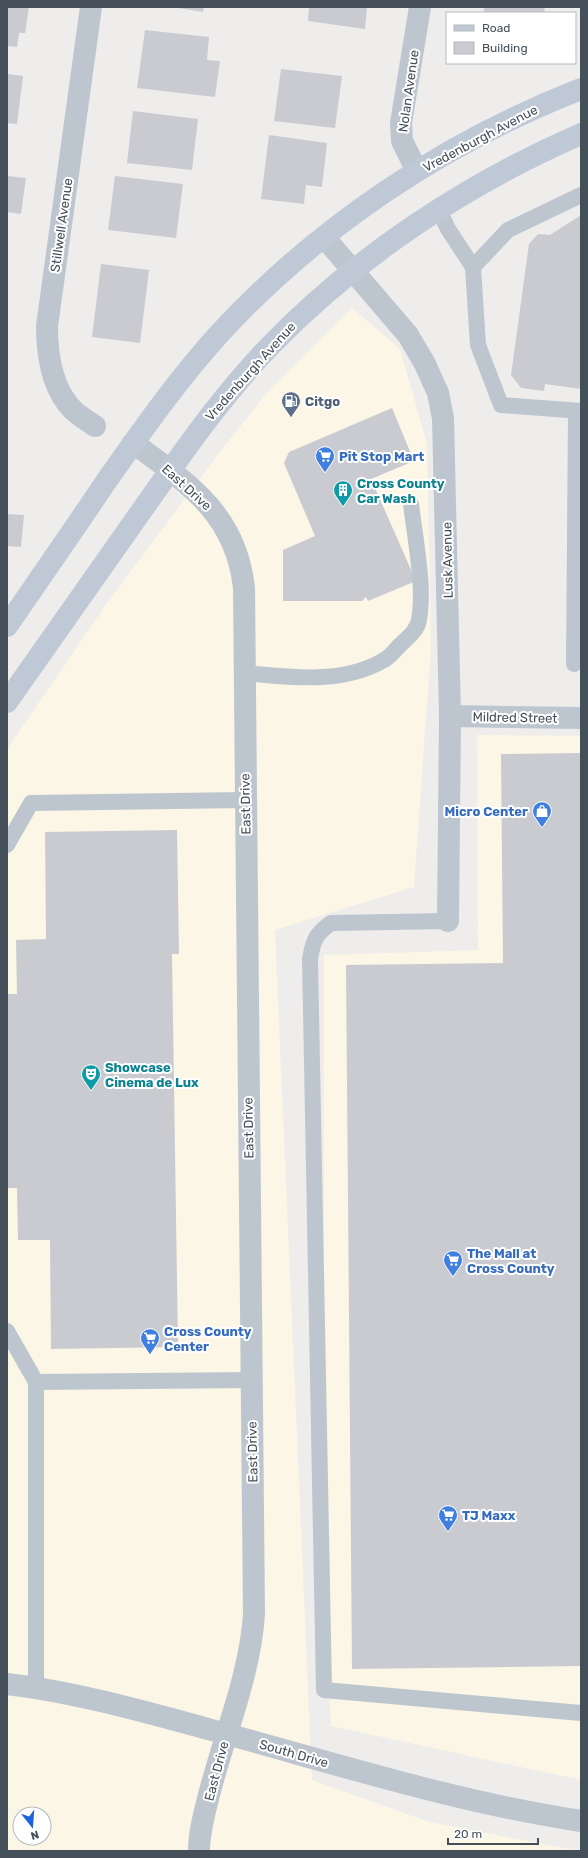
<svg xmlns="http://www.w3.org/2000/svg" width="588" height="1858" font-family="Rubik,sans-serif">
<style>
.commercial{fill:#fbf6e5;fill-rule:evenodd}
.building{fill:#c9cbd1}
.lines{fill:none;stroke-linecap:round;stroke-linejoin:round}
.lane{stroke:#bdc6cf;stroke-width:16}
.street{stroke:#bdc6cf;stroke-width:22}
.secondary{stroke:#bfc9d6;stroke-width:22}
.labels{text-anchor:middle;stroke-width:4;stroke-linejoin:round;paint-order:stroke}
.street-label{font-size:13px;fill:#454f59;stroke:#fff}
.service-label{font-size:13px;font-weight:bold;fill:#4e5e75;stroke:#fff;text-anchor:start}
.shop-label{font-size:13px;font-weight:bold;fill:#366cbe;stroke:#fff;text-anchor:start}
.culture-label{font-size:13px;font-weight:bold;fill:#0d838f;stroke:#fff;text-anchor:start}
</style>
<rect width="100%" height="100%" fill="#efecec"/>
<path class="commercial" d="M 352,308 L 400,349 L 427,444 L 431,647 L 414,887 L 275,930 L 312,1780 L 429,1822 L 580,1851 L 7,1851 L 7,749 L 105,606 L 216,457 L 266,394 ZM 20,1814 L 44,1814 L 44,1838 L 20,1838 Z
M 477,735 L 581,736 L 581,1780 L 331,1726 L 324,1600 L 324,955 L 478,950 Z"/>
<path class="building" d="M 7,7 L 29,7 L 25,33 L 19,33 L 17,47 L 7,46 Z
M 172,7 L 204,7 L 203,12 Z
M 309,7 L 367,7 L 365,29 L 308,21 Z
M 484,7 L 545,7 L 544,13 L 484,13 Z
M 145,30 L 209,37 L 207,60 L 220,61 L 215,97 L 137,88 Z
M 281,69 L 342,76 L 335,128 L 274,121 Z
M 7,74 L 23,76 L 17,124 L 7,123 Z
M 133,111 L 198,119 L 192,170 L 127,163 Z
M 269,135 L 327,143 L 322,187 L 306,185 L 304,204 L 261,199 Z
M 7,176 L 26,178 L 21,214 L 7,212 Z
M 115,176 L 183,184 L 176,238 L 108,230 Z
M 581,215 L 581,389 L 545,384 L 544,391 L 521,388 L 511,375 L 529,244 L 538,234 L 550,235 Z
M 101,264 L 149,270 L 140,343 L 92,337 Z
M 392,408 L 414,461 L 371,479 L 416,581 L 368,601 L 366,597 L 362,601 L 283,601 L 283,550 L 315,536 L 284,463 L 289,452 Z
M 7,514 L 24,515 L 21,547 L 7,546 Z
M 581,753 L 581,1666 L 352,1669 L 346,965 L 503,963 L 501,754 Z
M 177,830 L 179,954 L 172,954 L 178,1347 L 51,1349 L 50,1240 L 18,1240 L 17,1188 L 7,1188 L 7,994 L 17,994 L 16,940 L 46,939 L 45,832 Z"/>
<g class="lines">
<path class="lane" d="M 439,210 L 448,229 L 473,267 L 478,345 L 501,405 L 581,411
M 473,267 L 508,230 L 581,195
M 574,664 L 576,411
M 244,673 C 290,677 342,685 384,660 C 390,657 395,650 399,646 C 407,638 417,631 419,620 C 425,586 415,539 411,504
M 7,845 L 31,803 L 245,800
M 448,921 L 331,923 C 316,934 313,940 310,959 L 324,1690 L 581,1713
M 7,1331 L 36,1382 L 251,1380
M 36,1687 L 36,1382"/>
<path class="street" d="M 91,7 L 47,326 C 47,354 51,388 73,410 C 79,416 88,421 95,426
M 417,171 L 402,141 L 401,123 L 420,7
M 324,237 L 408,335 L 425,364 L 438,393 L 443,418 L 450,716 L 448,921
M 133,443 C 188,483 236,514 244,588 L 254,1614 C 250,1675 225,1733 210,1791 C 205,1811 199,1831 199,1851
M 450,716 L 581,718
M 7,1684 C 75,1692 142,1711 208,1729 C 331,1762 454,1802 581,1821"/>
<path class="secondary" d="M 7,626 C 40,578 73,531 105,483 C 141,432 178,379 220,333 C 319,226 445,142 581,89
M 7,702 C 51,639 96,576 140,513 C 181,455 220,398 269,347 C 357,256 466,184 581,134"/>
</g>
<defs>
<symbol id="fuel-pin" viewBox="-11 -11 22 30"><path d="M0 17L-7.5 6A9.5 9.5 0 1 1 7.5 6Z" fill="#5c6f8a" stroke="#fff"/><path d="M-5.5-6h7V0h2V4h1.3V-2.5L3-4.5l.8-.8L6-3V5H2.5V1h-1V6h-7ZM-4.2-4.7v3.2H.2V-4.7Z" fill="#fff"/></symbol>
<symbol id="supermarket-pin" viewBox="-11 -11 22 30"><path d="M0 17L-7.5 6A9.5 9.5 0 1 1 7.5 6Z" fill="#3f7fe0" stroke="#fff"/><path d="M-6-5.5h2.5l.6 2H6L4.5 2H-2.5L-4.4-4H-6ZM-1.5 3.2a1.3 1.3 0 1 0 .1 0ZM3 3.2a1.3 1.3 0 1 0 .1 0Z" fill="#fff"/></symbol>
<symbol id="building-pin" viewBox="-11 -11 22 30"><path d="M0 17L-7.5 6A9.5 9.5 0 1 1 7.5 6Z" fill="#0f9aa8" stroke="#fff"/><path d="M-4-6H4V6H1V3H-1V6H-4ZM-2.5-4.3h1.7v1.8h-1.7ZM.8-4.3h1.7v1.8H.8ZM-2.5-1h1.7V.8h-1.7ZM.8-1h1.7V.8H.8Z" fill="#fff"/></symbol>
<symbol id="shop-pin" viewBox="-11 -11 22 30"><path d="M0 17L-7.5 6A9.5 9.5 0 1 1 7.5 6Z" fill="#3f7fe0" stroke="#fff"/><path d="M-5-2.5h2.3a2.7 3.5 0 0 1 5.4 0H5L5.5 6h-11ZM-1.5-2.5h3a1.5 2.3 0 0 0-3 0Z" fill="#fff"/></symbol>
<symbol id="theatre-pin" viewBox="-11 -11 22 30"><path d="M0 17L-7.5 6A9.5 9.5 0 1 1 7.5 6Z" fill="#0f9aa8" stroke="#fff"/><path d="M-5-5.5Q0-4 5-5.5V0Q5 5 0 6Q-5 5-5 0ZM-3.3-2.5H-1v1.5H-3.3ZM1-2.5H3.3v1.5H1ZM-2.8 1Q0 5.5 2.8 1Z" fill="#fff"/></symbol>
</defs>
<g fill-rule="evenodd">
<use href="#fuel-pin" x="280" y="390" width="22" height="30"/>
<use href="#supermarket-pin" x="314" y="445" width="22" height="30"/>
<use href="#building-pin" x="332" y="479" width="22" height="30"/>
<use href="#shop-pin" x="531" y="800" width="22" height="30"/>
<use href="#theatre-pin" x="80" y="1063" width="22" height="30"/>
<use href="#supermarket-pin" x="442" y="1249" width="22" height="30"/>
<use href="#supermarket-pin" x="139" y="1327" width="22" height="30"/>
<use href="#supermarket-pin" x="437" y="1504" width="22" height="30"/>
</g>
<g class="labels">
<g class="street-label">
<text transform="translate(408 91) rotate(-82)" y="5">Nolan Avenue</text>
<text transform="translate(480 138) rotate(-28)" y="5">Vredenburgh Avenue</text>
<text transform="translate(61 225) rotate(-82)" y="5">Stillwell Avenue</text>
<text transform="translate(250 371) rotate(-48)" y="5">Vredenburgh Avenue</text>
<text transform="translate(187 487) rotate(42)" y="5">East Drive</text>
<text transform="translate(447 560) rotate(-91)" y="5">Lusk Avenue</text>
<text transform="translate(515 717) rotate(1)" y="5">Mildred Street</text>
<text transform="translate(245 804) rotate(-91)" y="5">East Drive</text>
<text transform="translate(248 1128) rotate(-91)" y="5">East Drive</text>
<text transform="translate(252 1452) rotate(-91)" y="5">East Drive</text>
<text transform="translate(294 1753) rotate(16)" y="5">South Drive</text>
<text transform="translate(216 1771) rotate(-75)" y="5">East Drive</text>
</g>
<g class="service-label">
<text x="305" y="406">Citgo</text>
</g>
<g class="shop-label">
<text x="339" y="461">Pit Stop Mart</text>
<text x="528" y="816" text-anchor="end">Micro Center</text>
<text x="467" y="1258">The Mall at<tspan x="467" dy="15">Cross County</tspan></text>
<text x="164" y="1336">Cross County<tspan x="164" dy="15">Center</tspan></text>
<text x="462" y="1520">TJ Maxx</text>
</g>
<g class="culture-label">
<text x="357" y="488">Cross County<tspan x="357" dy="15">Car Wash</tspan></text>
<text x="105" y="1072">Showcase<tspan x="105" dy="15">Cinema de Lux</tspan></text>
</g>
</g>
<rect width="588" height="1858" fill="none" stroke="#454f59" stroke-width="16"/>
<rect x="446" y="12" width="130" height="52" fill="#ffffff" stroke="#b5b9bd"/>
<rect x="454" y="25" width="20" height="6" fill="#bfc9d6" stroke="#b5b9bd"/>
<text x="482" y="32" font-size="12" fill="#454f59">Road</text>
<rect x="454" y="42" width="20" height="12" fill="#c9cbd1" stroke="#b5b9bd"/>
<text x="482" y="52" font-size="12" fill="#454f59">Building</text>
<g transform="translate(32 1826) rotate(163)"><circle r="19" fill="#ffffff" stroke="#b5b9bd"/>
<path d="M0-3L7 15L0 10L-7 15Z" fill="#1b64da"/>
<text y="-6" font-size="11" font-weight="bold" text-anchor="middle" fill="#454f59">N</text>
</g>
<path d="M448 1838v6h90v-6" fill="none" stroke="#454f59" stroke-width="2"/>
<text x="454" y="1838" font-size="12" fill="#454f59" stroke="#ffffff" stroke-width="3" paint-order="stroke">20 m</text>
</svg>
